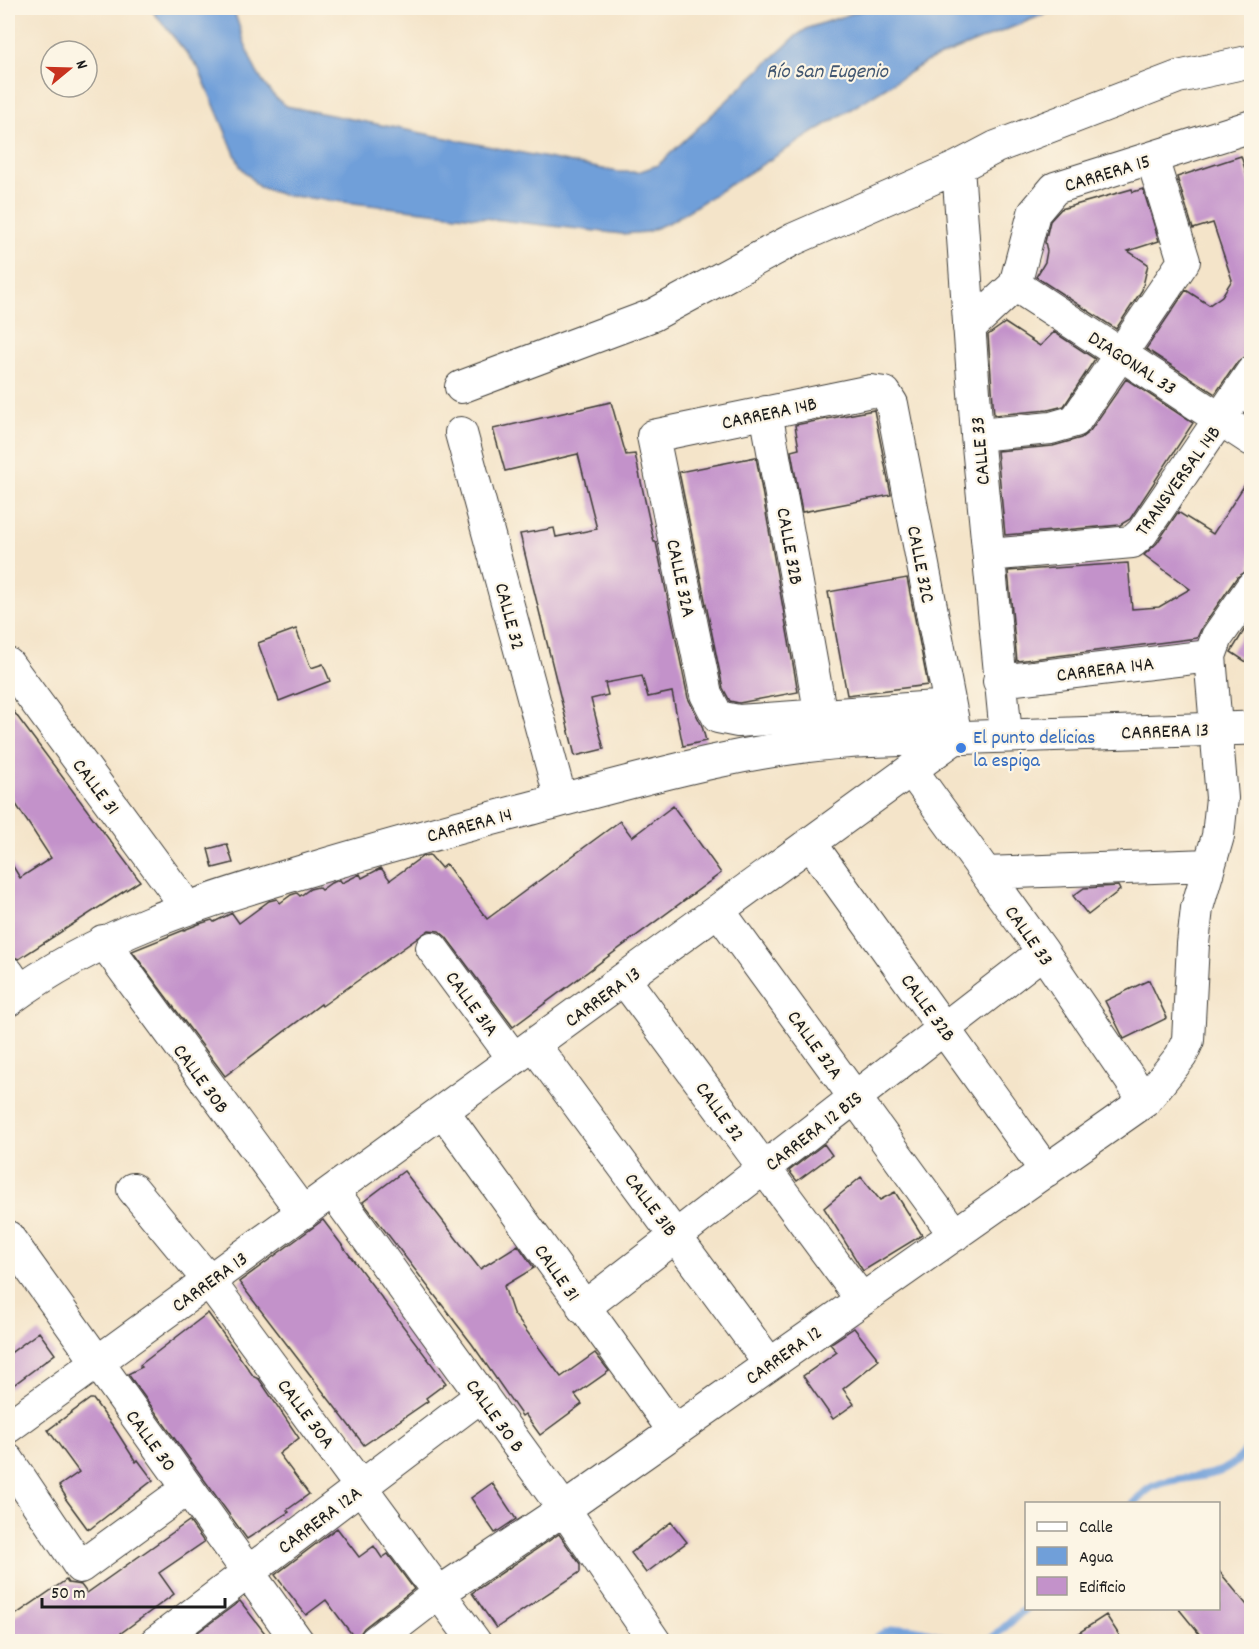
<svg xmlns="http://www.w3.org/2000/svg" width="1259" height="1649" font-family="Dekko,sans-serif">
<style>
.water{fill:#709fd9;stroke:#465e7a;stroke-width:1.5}
.lines{fill:none;stroke-linecap:round;stroke-linejoin:round}
.stream{stroke:#709fd9;stroke-width:8}
.building{fill:#c392ca}
.minor-casing{stroke:#3c3a36;stroke-width:34}
.major-casing{stroke:#3c3a36;stroke-width:35}
.minor{stroke:#fff;stroke-width:32}
.major{stroke:#fff;stroke-width:33}
.shop-dot{fill:#3f7fe0;stroke:#fcf5e5;stroke-width:2}
.labels{text-anchor:middle;stroke-width:4.5;stroke-linejoin:round;paint-order:stroke}
.street-label{font-size:20px;fill:#1c1c1c;stroke:#fcf5e5}
.shop-label{font-size:20px;fill:#366cbe;stroke:#fcf5e5;text-anchor:start}
.water-label{font-size:21px;font-style:italic;fill:#425771;stroke:#fcf5e5}
</style>
<rect width="100%" height="100%" fill="#fcf5e5"/>
<filter id="ink" filterUnits="userSpaceOnUse"><feTurbulence type="fractalNoise" baseFrequency=".0167" numOctaves="2"/><feDisplacementMap in="SourceGraphic" scale="12" xChannelSelector="R" yChannelSelector="G"/><feConvolveMatrix kernelMatrix="1 2 1 2 8 2 1 2 1" color-interpolation-filters="sRGB"/></filter>
<filter id="wash" filterUnits="userSpaceOnUse"><feTurbulence type="fractalNoise" baseFrequency=".008" numOctaves="4" result="noise"/><feDisplacementMap in="SourceGraphic" scale="24" xChannelSelector="R" yChannelSelector="G"/><feGaussianBlur stdDeviation="1.35" result="paint"/><feColorMatrix in="noise" values="0 0 0 0 0 0 0 0 0 0 0 0 0 0 0 0 0 1.4 0 .05"/><feComposite in="paint" operator="in"/></filter>
<g filter="url(#wash)">
<rect width="100%" height="100%" fill="#f4e4c9"/>
<path class="water" d="M 150,8 L 233,8 C 246,44 253,83 286,106 L 618,172 L 638,172 L 658,165 L 796,36 L 808,28 L 868,8 L 1060,8 L 926,62 L 672,221 L 647,232 L 622,234 L 283,195 L 259,187 L 240,166 L 198,67 Z"/>
<g class="lines">
<path class="stream" d="M 1133,1504 C 1141,1496 1148,1487 1159,1484 C 1199,1471 1226,1485 1252,1442
M 872,1642 C 895,1617 931,1634 959,1642
M 988,1642 L 1026,1608"/>
</g>
<g id="blocks">
<path class="building" d="M 1241,156 L 1251,188 L 1251,354 L 1238,361 L 1215,394 L 1146,349 L 1186,290 L 1209,305 L 1222,296 L 1232,280 L 1213,223 L 1193,229 L 1177,177 Z
M 1132,189 L 1133,192 L 1143,189 L 1159,241 L 1128,251 L 1148,264 L 1142,290 L 1116,329 L 1036,277 L 1045,262 L 1047,251 L 1045,242 L 1050,221 L 1061,209 Z
M 1005,323 L 1040,346 L 1054,332 L 1095,359 L 1064,406 L 1048,410 L 994,415 L 988,335 Z
M 1126,379 L 1193,423 L 1130,519 L 1120,525 L 1005,535 L 997,451 L 1053,446 L 1081,438 L 1090,431 Z
M 611,402 L 626,455 L 635,454 L 654,542 L 656,542 L 688,698 L 702,726 L 706,741 L 683,746 L 672,692 L 648,697 L 642,676 L 605,683 L 608,695 L 591,699 L 604,749 L 575,756 L 520,534 L 554,528 L 556,537 L 597,529 L 578,454 L 505,471 L 493,429 Z
M 874,410 L 891,495 L 802,512 L 791,451 L 799,449 L 795,425 Z
M 756,457 L 798,692 L 739,703 L 730,701 L 723,688 L 679,472 Z
M 1251,475 L 1251,569 L 1237,577 L 1202,627 L 1197,638 L 1017,661 L 1008,571 L 1128,563 L 1132,609 L 1159,607 L 1190,589 L 1144,555 L 1157,543 L 1178,512 L 1213,534 Z
M 907,578 L 928,685 L 847,695 L 828,592 Z
M 1251,619 L 1251,665 L 1231,652 Z
M 296,629 L 311,668 L 323,664 L 330,681 L 279,701 L 258,643 Z
M 8,704 L 140,881 L 19,959 L 8,955 L 8,858 L 20,878 L 51,858 L 8,792 Z
M 673,806 L 721,873 L 513,1027 L 446,937 L 439,931 L 429,930 L 322,1006 L 321,1004 L 225,1076 L 132,951 L 199,924 L 212,920 L 214,922 L 232,913 L 239,923 L 269,901 L 277,899 L 280,903 L 291,895 L 297,893 L 300,896 L 310,889 L 318,887 L 321,890 L 331,883 L 340,880 L 342,883 L 360,874 L 362,878 L 381,868 L 390,880 L 423,856 L 430,855 L 441,868 L 446,864 L 487,919 L 620,821 L 632,837 Z
M 227,844 L 233,863 L 213,868 L 208,849 Z
M 1118,886 L 1120,890 L 1088,915 L 1073,896 L 1084,888 Z
M 1149,980 L 1167,1018 L 1124,1039 L 1105,1001 Z
M 824,1144 L 832,1155 L 797,1181 L 789,1171 Z
M 404,1171 L 480,1269 L 518,1245 L 534,1268 L 504,1286 L 513,1313 L 561,1377 L 595,1353 L 609,1371 L 575,1395 L 582,1404 L 540,1435 L 525,1414 L 522,1416 L 472,1344 L 363,1202 Z
M 861,1177 L 880,1200 L 895,1192 L 922,1235 L 863,1271 L 824,1208 Z
M 323,1220 L 446,1383 L 426,1398 L 428,1401 L 364,1445 L 239,1282 Z
M 208,1313 L 254,1377 L 259,1379 L 299,1438 L 279,1454 L 309,1494 L 287,1510 L 289,1512 L 247,1539 L 128,1374 L 142,1367 L 140,1365 Z
M 854,1328 L 879,1360 L 843,1389 L 854,1404 L 833,1419 L 803,1376 L 837,1352 L 830,1344 Z
M 39,1332 L 55,1354 L 8,1389 L 8,1355 Z
M 90,1399 L 93,1399 L 115,1429 L 136,1462 L 138,1460 L 153,1480 L 90,1529 L 87,1528 L 65,1498 L 66,1497 L 59,1486 L 79,1472 L 48,1430 Z
M 492,1483 L 516,1519 L 495,1533 L 471,1498 Z
M 189,1521 L 204,1542 L 159,1573 L 174,1594 L 110,1641 L 8,1641 L 8,1620 L 66,1580 L 68,1583 L 81,1585 L 87,1593 Z
M 671,1522 L 687,1542 L 646,1573 L 631,1553 Z
M 337,1528 L 359,1557 L 374,1546 L 382,1558 L 388,1554 L 414,1589 L 364,1628 L 356,1640 L 326,1600 L 306,1615 L 275,1575 Z
M 559,1534 L 580,1564 L 580,1572 L 496,1628 L 472,1593 Z
M 1218,1570 L 1251,1610 L 1251,1629 L 1237,1641 L 1205,1641 L 1178,1608 L 1218,1608 Z
M 240,1601 L 271,1641 L 186,1641 Z
M 1106,1615 L 1123,1641 L 1066,1641 Z"/>
</g>
</g>
<g filter="url(#ink)">
<use href="#blocks" fill-opacity="0" stroke="#3c3a36" stroke-width="1.5"/>
<g class="lines">
<defs>
<path id="minor" d="M 958,167 L 977,435 L 1006,735
M 1015,285 L 1252,440
M 969,328 L 1015,285 L 1034,213 L 1055,188 L 1252,126
M 461,387 L 653,315 L 794,239 L 958,167 L 996,147 L 1178,77 L 1252,61
M 766,412 L 821,716
M 461,433 L 561,800
M 977,435 L 1051,428 L 1075,421 L 1184,261 L 1152,158
M 989,555 L 1132,542 L 1142,533 L 1252,372
M 8,664 L 187,907
M 999,681 L 1210,656
M 912,771 L 1043,952 L 1145,1101
M 811,844 L 1046,1171
M 986,873 L 1209,865
M 719,911 L 955,1235
M 103,941 L 303,1213
M 432,948 L 514,1059
M 8,973 L 20,991
M 624,979 L 862,1300
M 534,1045 L 769,1363
M 443,1111 L 674,1431
M 133,1189 L 209,1281 L 475,1642
M 333,1191 L 564,1509 L 655,1642
M 8,1237 L 298,1642
M 583,1308 L 1043,952
M 8,1427 L 956,737 L 892,404 L 885,393 L 871,391 L 653,436 L 706,694 L 718,717 L 738,721 L 950,706
M 8,1460 L 80,1567 L 187,1489
M 156,1642 L 482,1395
M 375,1642 L 440,1592 L 564,1509 L 1145,1101 L 1181,1056 L 1188,1040 L 1193,944 L 1197,908 L 1218,836 L 1222,798 L 1210,656 L 1217,637 L 1252,587"/>
<path id="major" d="M 8,1000 C 97,934 200,902 305,871 C 378,849 451,829 524,810 C 634,781 742,748 856,741 L 1252,728"/>
</defs>
<use href="#minor" class="minor-casing"/>
<use href="#major" class="major-casing"/>
<use href="#minor" class="minor"/>
<use href="#major" class="major"/>
</g>
</g>
<circle class="shop-dot" cx="961" cy="748" r="6"/>
<g class="labels">
<g class="street-label">
<text transform="translate(1107 172) rotate(-17)" y="7">CARRERA 15</text>
<text transform="translate(1133 362) rotate(33)" y="7">DIAGONAL 33</text>
<text transform="translate(769 412) rotate(-12)" y="7">CARRERA 14B</text>
<text transform="translate(979 451) rotate(-95)" y="7">CALLE 33</text>
<text transform="translate(1177 480) rotate(-54)" y="7">TRANSVERSAL 14B</text>
<text transform="translate(791 546) rotate(80)" y="7">CALLE 32B</text>
<text transform="translate(922 564) rotate(79)" y="7">CALLE 32C</text>
<text transform="translate(682 578) rotate(78)" y="7">CALLE 32A</text>
<text transform="translate(511 616) rotate(75)" y="7">CALLE 32</text>
<text transform="translate(1105 668) rotate(-7)" y="7">CARRERA 14A</text>
<text transform="translate(1165 730) rotate(-2)" y="7">CARRERA 13</text>
<text transform="translate(97 786) rotate(53)" y="7">CALLE 31</text>
<text transform="translate(469 824) rotate(-15)" y="7">CARRERA 14</text>
<text transform="translate(1030 935) rotate(55)" y="7">CALLE 33</text>
<text transform="translate(602 996) rotate(-36)" y="7">CARRERA 13</text>
<text transform="translate(473 1003) rotate(54)" y="7">CALLE 31A</text>
<text transform="translate(929 1007) rotate(54)" y="7">CALLE 32B</text>
<text transform="translate(816 1044) rotate(54)" y="7">CALLE 32A</text>
<text transform="translate(202 1078) rotate(54)" y="7">CALLE 30B</text>
<text transform="translate(721 1111) rotate(54)" y="7">CALLE 32</text>
<text transform="translate(813 1130) rotate(-38)" y="7">CARRERA 12 BIS</text>
<text transform="translate(652 1204) rotate(53)" y="7">CALLE 31B</text>
<text transform="translate(558 1272) rotate(55)" y="7">CALLE 31</text>
<text transform="translate(209 1281) rotate(-36)" y="7">CARRERA 13</text>
<text transform="translate(783 1354) rotate(-35)" y="7">CARRERA 12</text>
<text transform="translate(307 1413) rotate(53)" y="7">CALLE 30A</text>
<text transform="translate(496 1415) rotate(54)" y="7">CALLE 30 B</text>
<text transform="translate(152 1440) rotate(54)" y="7">CALLE 30</text>
<text transform="translate(319 1519) rotate(-37)" y="7">CARRERA 12A</text>
</g>
<g class="shop-label">
<text x="973" y="743">El punto delicias<tspan x="973" dy="23">la espiga</tspan></text>
</g>
<g class="water-label">
<text x="827" y="77">Río San Eugenio</text>
</g>
</g>
<rect width="1259" height="1649" fill="none" stroke="#fcf5e5" stroke-width="30"/>
<rect x="1025" y="1502" width="195" height="108" fill="#fcf5e5" stroke="#a29e95" stroke-width="1.5"/>
<rect x="1037" y="1522" width="30" height="9" fill="#ffffff" stroke="#a29e95" stroke-width="1.5"/>
<text x="1079" y="1532" font-size="18" fill="#1c1c1c">Calle</text>
<rect x="1037" y="1547" width="30" height="18" fill="#709fd9" stroke="#a29e95" stroke-width="1.5"/>
<text x="1079" y="1562" font-size="18" fill="#1c1c1c">Agua</text>
<rect x="1037" y="1577" width="30" height="18" fill="#c392ca" stroke="#a29e95" stroke-width="1.5"/>
<text x="1079" y="1592" font-size="18" fill="#1c1c1c">Edificio</text>
<g transform="translate(69 69) rotate(71)"><circle r="28" fill="#fcf5e5" stroke="#a29e95" stroke-width="1.5"/>
<path d="M0-4.5L10 22L0 15L-10 22Z" fill="#c8321e"/>
<text y="-9" font-size="16" font-weight="bold" text-anchor="middle" fill="#1c1c1c">N</text>
</g>
<path d="M42 1598v9h183v-9" fill="none" stroke="#1c1c1c" stroke-width="3"/>
<text x="51" y="1598" font-size="18" fill="#1c1c1c" stroke="#fcf5e5" stroke-width="4.5" paint-order="stroke">50 m</text>
</svg>
